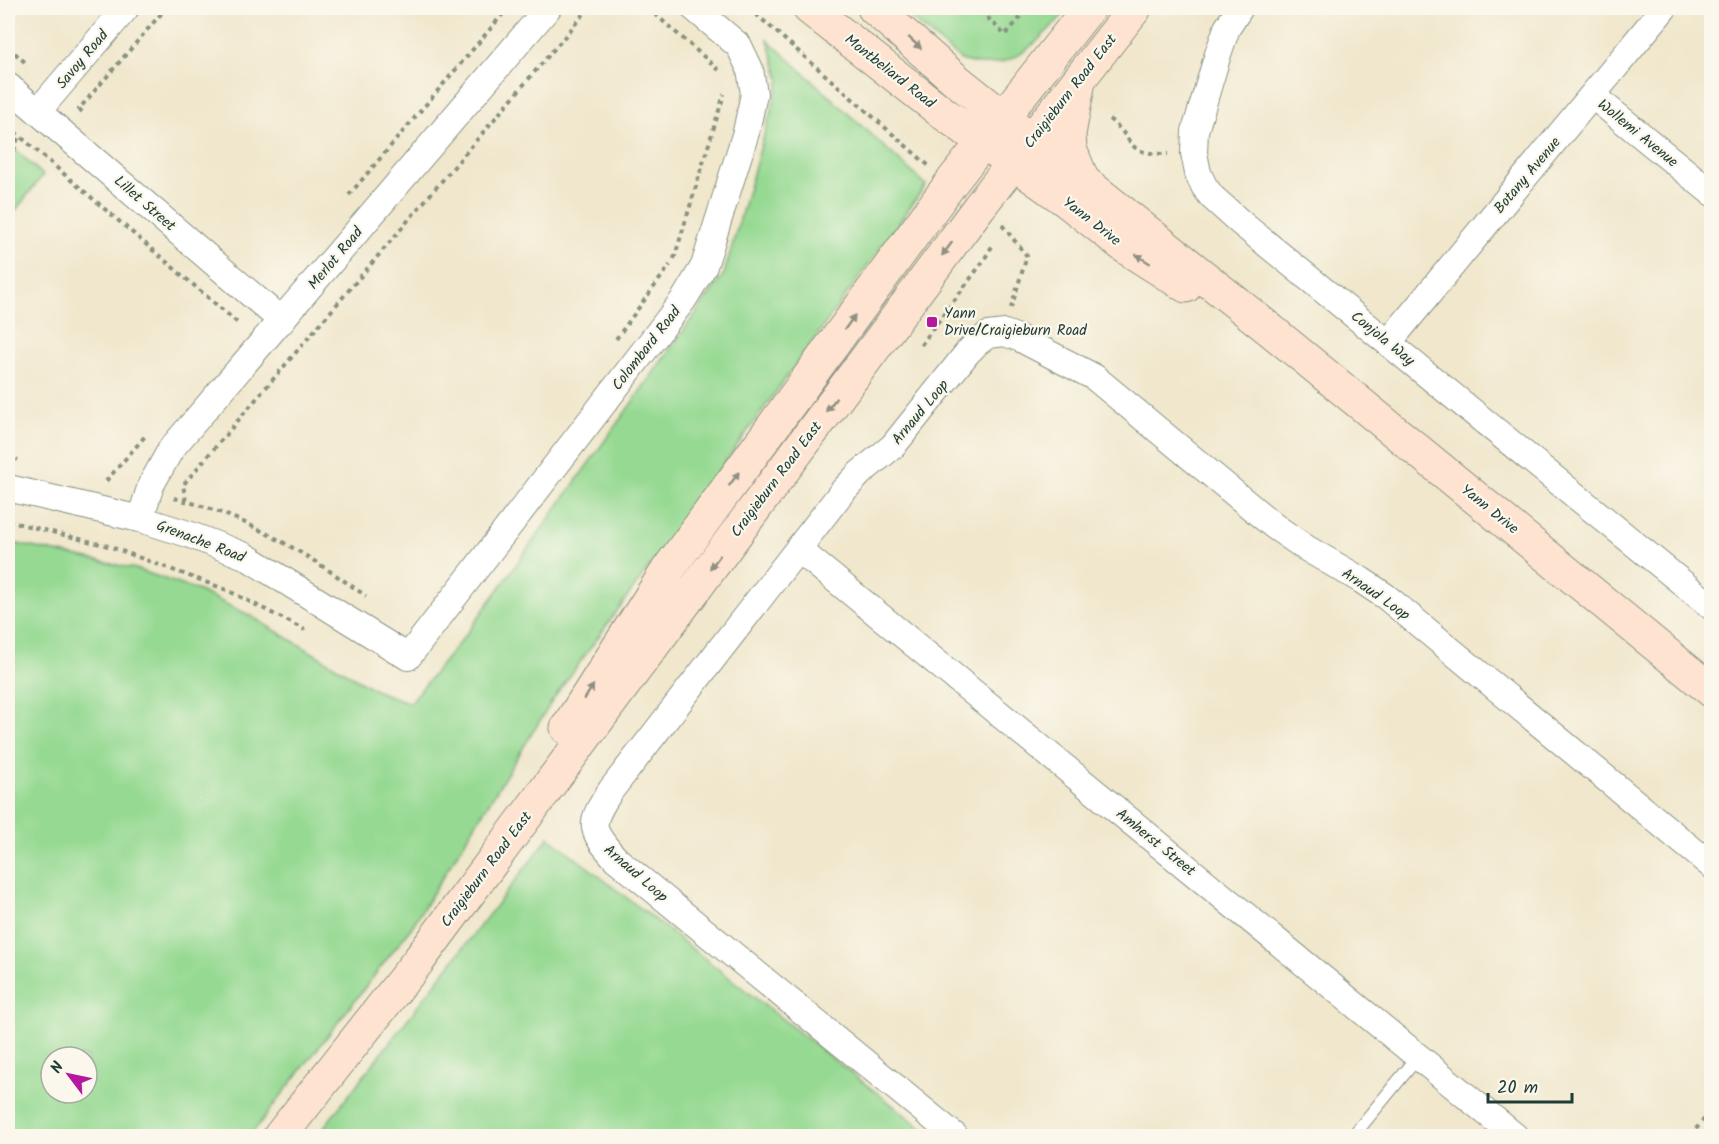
<svg xmlns="http://www.w3.org/2000/svg" width="1719" height="1144" font-family="Kalam,sans-serif">
<style>
.green{fill:#95d992;stroke:#5a8b63;stroke-width:1.5;fill-rule:evenodd}
.lines{fill:none;stroke-linecap:round;stroke-linejoin:round}
.lane-casing{stroke:#889280;stroke-width:14}
.street-casing{stroke:#889280;stroke-width:28}
.secondary-casing{stroke:#889280;stroke-width:35}
.path{stroke:#889280;stroke-width:4;stroke-dasharray:4.5 4.5;stroke-linecap:butt}
.lane{stroke:#fff;stroke-width:12}
.street{stroke:#fff;stroke-width:26}
.secondary{stroke:#fee3d1;stroke-width:33}
.oneway{fill:#8e9082}
.poi-dot{fill:#b5179e;stroke:#fbf7ec;stroke-width:2}
.labels{text-anchor:middle;stroke-width:4.5;stroke-linejoin:round;paint-order:stroke}
.street-label{font-size:15px;fill:#1f3d34;stroke:#fbf7ec}
.poi-label{font-size:15px;fill:#1f3d34;stroke:#fbf7ec;text-anchor:start}
</style>
<rect width="100%" height="100%" fill="#fbf7ec"/>
<filter id="ink" filterUnits="userSpaceOnUse"><feTurbulence type="fractalNoise" baseFrequency=".0167" numOctaves="2"/><feDisplacementMap in="SourceGraphic" scale="12" xChannelSelector="R" yChannelSelector="G"/><feConvolveMatrix kernelMatrix="1 2 1 2 8 2 1 2 1" color-interpolation-filters="sRGB"/></filter>
<filter id="wash" filterUnits="userSpaceOnUse"><feTurbulence type="fractalNoise" baseFrequency=".008" numOctaves="4" result="noise"/><feDisplacementMap in="SourceGraphic" scale="24" xChannelSelector="R" yChannelSelector="G"/><feGaussianBlur stdDeviation="1.35" result="paint"/><feColorMatrix in="noise" values="0 0 0 0 0 0 0 0 0 0 0 0 0 0 0 0 0 1.4 0 .05"/><feComposite in="paint" operator="in"/></filter>
<g filter="url(#wash)">
<rect width="100%" height="100%" fill="#f0e7cc"/>
<path class="green" d="M 899,8 L 1070,8 C 1037,40 1013,77 961,60 Z
M 768,40 L 926,185 L 554,698 L 411,928 L 250,1136 L 8,1136 L 8,542 L 136,569 L 199,591 L 249,615 L 377,691 L 410,703 L 468,632 L 724,274 L 780,80 ZM 51,1057 L 87,1057 L 87,1093 L 51,1093 Z
M 8,143 L 43,175 L 8,220 Z
M 549,837 L 932,1136 L 317,1136 Z"/>
</g>
<g filter="url(#ink)">
<g class="lines">
<defs>
<path id="lane" d="M 1353,1136 L 1418,1057"/>
<path id="street" d="M 1240,8 L 1227,28 L 1218,54 L 1195,131 L 1194,153 L 1198,173 L 1204,186 L 1212,197 L 1241,223 L 1712,607
M 8,86 L 282,321
M 1593,96 L 1712,193
M 38,111 L 126,8
M 1389,342 L 1664,8
M 8,488 L 140,519 L 188,534 L 245,556 L 408,657 L 684,299 L 704,266 L 746,132 L 754,94 L 750,69 L 739,46 L 694,8
M 140,519 L 151,485 L 171,449 L 548,8
M 798,549 L 1515,1136
M 955,1136 L 616,859 C 588,828 589,824 611,790 L 842,492 L 860,473 L 893,446 L 968,352 L 978,342 L 988,335 L 1005,333 L 1021,339 L 1094,377 L 1274,526 L 1306,548 L 1361,580 L 1385,596 L 1712,866"/>
<path id="secondary" d="M 809,8 L 943,113 L 1064,199 L 1128,249 L 1186,286
M 874,8 L 955,79 L 1268,328 L 1712,691
M 1078,86 L 1069,134 L 1070,149 L 1083,181
M 567,728 L 667,571 L 951,183 L 1089,8
M 280,1136 L 419,960 L 979,207 L 1135,8"/>
</defs>
<use href="#lane" class="lane-casing"/>
<use href="#street" class="street-casing"/>
<use href="#secondary" class="secondary-casing"/>
<path class="path" d="M 648,8 L 719,70
M 749,8 L 929,166
M 986,8 L 988,18 L 1005,35 L 1029,8
M 8,47 L 28,65
M 82,112 L 79,109 L 166,8
M 1109,119 C 1138,141 1122,154 1168,154
M 8,126 L 239,324
M 8,168 L 19,135
M 349,195 L 508,8
M 1002,225 L 1027,256 L 1011,308
M 674,259 L 724,94
M 616,339 L 670,265
M 921,345 L 982,263 L 994,243
M 8,456 L 18,460
M 106,481 L 147,434
M 174,498 C 247,516 305,553 366,596
M 186,501 L 183,485 L 589,8
M 8,521 L 108,546 L 227,590 L 305,630
M 1690,1136 L 1712,1110"/>
<use href="#lane" class="lane"/>
<use href="#street" class="street"/>
<use href="#secondary" class="secondary"/>
</g>
<defs><path id="oneway-solid" d="M-6-.8H1V-3.2L6.5 0L1 3.2V.8H-6Z" transform="scale(1.5)"/></defs>
<g class="oneway">
<use href="#oneway-solid" transform="translate(915 43) rotate(42)"/>
<use href="#oneway-solid" transform="translate(947 249) rotate(127)"/>
<use href="#oneway-solid" transform="translate(1143 259) rotate(-148)"/>
<use href="#oneway-solid" transform="translate(850 322) rotate(-54)"/>
<use href="#oneway-solid" transform="translate(831 405) rotate(127)"/>
<use href="#oneway-solid" transform="translate(734 479) rotate(-54)"/>
<use href="#oneway-solid" transform="translate(715 562) rotate(127)"/>
<use href="#oneway-solid" transform="translate(589 692) rotate(-58)"/>
</g>
</g>
<rect class="poi-dot" x="926" y="316" width="12" height="12" rx="3"/>
<g class="labels">
<g class="street-label">
<text transform="translate(82 59) rotate(-50)" y="5">Savoy Road</text>
<text transform="translate(890 71) rotate(38)" y="5">Montbeliard Road</text>
<text transform="translate(1070 91) rotate(-52)" y="5">Craigieburn Road East</text>
<text transform="translate(1638 133) rotate(39)" y="5">Wollemi Avenue</text>
<text transform="translate(1527 175) rotate(-50)" y="5">Botany Avenue</text>
<text transform="translate(145 203) rotate(41)" y="5">Lillet Street</text>
<text transform="translate(1092 221) rotate(38)" y="5">Yann Drive</text>
<text transform="translate(335 258) rotate(-50)" y="5">Merlot Road</text>
<text transform="translate(1383 338) rotate(39)" y="5">Conjola Way</text>
<text transform="translate(646 348) rotate(-52)" y="5">Colombard Road</text>
<text transform="translate(920 412) rotate(-50)" y="5">Arnaud Loop</text>
<text transform="translate(776 479) rotate(-53)" y="5">Craigieburn Road East</text>
<text transform="translate(1490 509) rotate(39)" y="5">Yann Drive</text>
<text transform="translate(201 541) rotate(21)" y="5">Grenache Road</text>
<text transform="translate(1376 594) rotate(35)" y="5">Arnaud Loop</text>
<text transform="translate(1156 842) rotate(39)" y="5">Amherst Street</text>
<text transform="translate(486 869) rotate(-53)" y="5">Craigieburn Road East</text>
<text transform="translate(636 873) rotate(41)" y="5">Arnaud Loop</text>
</g>
<g class="poi-label">
<text x="944" y="318">Yann<tspan x="944" dy="17">Drive/Craigieburn Road</tspan></text>
</g>
</g>
<rect width="1719" height="1144" fill="none" stroke="#fbf7ec" stroke-width="30"/>
<g transform="translate(69 1075) rotate(302)"><circle r="28" fill="#fbf7ec" stroke="#a3ada2" stroke-width="1.5"/>
<path d="M0-4.5L10 22L0 15L-10 22Z" fill="#b5179e"/>
<text y="-9" font-size="16" font-weight="bold" text-anchor="middle" fill="#1f3d34">N</text>
</g>
<path d="M1488 1093v9h84v-9" fill="none" stroke="#1f3d34" stroke-width="3"/>
<text x="1497" y="1093" font-size="18" fill="#1f3d34" stroke="#fbf7ec" stroke-width="4.5" paint-order="stroke">20 m</text>
</svg>
